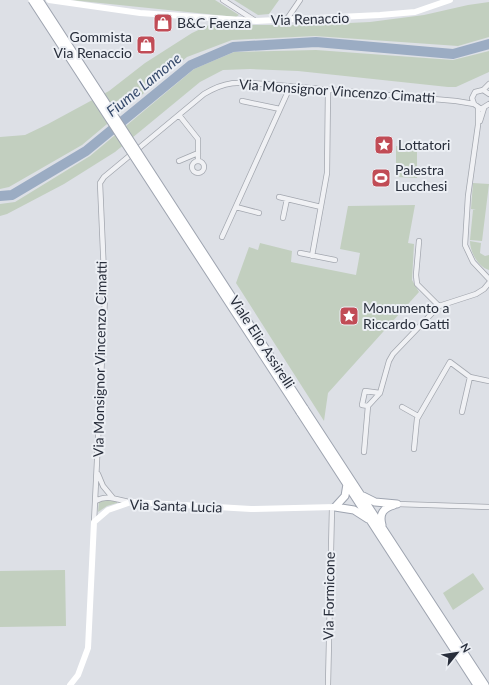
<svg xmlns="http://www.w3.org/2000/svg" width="489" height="685" font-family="Lato,sans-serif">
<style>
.green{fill:#c2cfbf}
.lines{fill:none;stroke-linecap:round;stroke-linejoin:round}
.river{stroke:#9bacc3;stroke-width:10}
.street-casing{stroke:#a3a7af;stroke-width:6}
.primary-casing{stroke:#9ea4b0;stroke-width:9}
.street{stroke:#f0f1f4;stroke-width:4.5}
.secondary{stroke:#fff;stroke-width:6}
.primary{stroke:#fff;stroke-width:7}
.primary-bridge-casing{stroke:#9ea4b0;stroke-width:9;stroke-linecap:butt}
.primary-bridge{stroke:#fff;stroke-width:7}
.labels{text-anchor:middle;stroke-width:4;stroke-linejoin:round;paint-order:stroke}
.street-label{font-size:14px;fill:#282e3b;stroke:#eceff4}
.poi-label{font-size:14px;fill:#282e3b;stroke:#eceff4;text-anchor:start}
.water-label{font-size:15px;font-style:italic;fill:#364a6b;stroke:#eceff4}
</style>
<rect width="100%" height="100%" fill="#dde0e6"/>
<path class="green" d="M 71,0 L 215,0 L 239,15 L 236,17 Z
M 234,0 L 279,0 L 269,14 L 258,15 Z
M 489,2 L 489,37 L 458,46 L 315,36 L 232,40 L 187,57 L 82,145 L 9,187 L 0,189 L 0,137 L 25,135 L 48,124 L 109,91 L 145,63 L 192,33 L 209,25 L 307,25 L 370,22 L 424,15 L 468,5 Z
M 316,50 L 453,60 L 489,51 L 489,72 L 456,87 L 448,87 L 298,71 L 250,69 L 223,70 L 200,82 L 115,152 L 64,184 L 7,214 L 0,216 L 0,204 L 15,202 L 90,156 L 194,69 L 234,52 Z
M 396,146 L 417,147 L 417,178 L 396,177 Z
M 473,183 L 489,184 L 482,241 L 470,240 L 473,210 L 476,210 L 471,209 Z
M 415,205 L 408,243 L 414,244 L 412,280 L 419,292 L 328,393 L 324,421 L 236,283 L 249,247 L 258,250 L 260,243 L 292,251 L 291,262 L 356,275 L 360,253 L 340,249 L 348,206 Z
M 470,241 L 481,243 L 480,253 L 485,256 L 489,255 L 489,270 C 478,267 470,252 470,241 Z
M 103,499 L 117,501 L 117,503 L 107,506 L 98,512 L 99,502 Z
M 65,570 L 66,626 L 0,627 L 0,571 Z
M 473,573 L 484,589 L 453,610 L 443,593 Z"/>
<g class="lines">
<path class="river" d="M 0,196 L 12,195 L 86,151 L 191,65 L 233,47 L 316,42 L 453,54 L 489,44"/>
<defs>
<path id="street" d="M 223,0 L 254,20
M 287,19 L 300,0
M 483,90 L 489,84
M 242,101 L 280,109
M 474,104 L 472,98 L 475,92 L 483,90 L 489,94
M 478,108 L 478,125 L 468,196 L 465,245 L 473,262 L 489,279
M 179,115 L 198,139 L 198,161
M 480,121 L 484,108
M 179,161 L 198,153
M192 167a6 6 0 1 1 12 0a6 6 0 1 1-12 0Z
M 279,197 L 321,207
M 236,207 L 259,213
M 283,218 L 287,199
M 222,237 L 290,87
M 419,241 L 416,275 L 417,284 L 439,306
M 300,253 L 335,260
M 312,256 L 327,173 L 328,90
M 380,393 L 365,391 L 362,405 L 368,406 L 380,393 L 389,361 L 393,354 L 439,306 L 476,294 L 484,289 L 489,283
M 402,407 L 418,416
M 462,412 L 470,377
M 414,449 L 417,419 L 450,362 L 470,377 L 489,381
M 364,452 L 368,406
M 98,474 L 103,486 L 113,498
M 96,501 C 106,494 118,500 129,502
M 397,504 L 489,507
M 94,522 L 105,297 L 100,183 L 104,177 L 204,94 C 227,80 240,82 265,84 L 456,101 L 474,104 L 481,109 L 489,104
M 328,685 L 332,507"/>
<path id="primary" d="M 304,408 L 485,685
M 300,412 L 477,685
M 363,496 L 375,502 L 397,504
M 335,507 L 354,510 L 368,519
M 335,507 L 345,496 L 347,484
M 382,525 C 379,514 383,508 394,505"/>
</defs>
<use href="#street" class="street-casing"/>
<use href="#primary" class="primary-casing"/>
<use href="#street" class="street"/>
<path class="secondary" d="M 49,0 L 140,13 L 256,21 L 380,15 L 415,12 L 450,0
M 70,685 L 78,675 L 88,648 L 94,522 L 108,510 L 131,502 L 251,509 L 335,507"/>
<use href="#primary" class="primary"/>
<defs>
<path id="primary-bridge" d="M 32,0 L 300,412
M 39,0 L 304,408"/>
</defs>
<use href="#primary-bridge" class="primary-bridge-casing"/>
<use href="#primary-bridge" class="primary-bridge"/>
</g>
<defs>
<symbol id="shop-square" viewBox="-11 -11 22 22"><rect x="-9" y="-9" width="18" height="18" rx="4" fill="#c14c56" stroke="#eceff4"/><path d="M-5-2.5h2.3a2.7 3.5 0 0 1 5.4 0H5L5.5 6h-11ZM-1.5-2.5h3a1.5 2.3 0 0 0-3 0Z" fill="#fff"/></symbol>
<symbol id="sight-square" viewBox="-11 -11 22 22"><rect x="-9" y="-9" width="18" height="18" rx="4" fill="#c14c56" stroke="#eceff4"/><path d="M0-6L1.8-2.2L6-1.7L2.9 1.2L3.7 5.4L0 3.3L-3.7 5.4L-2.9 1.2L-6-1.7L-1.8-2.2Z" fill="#fff"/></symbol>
<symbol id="stadium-square" viewBox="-11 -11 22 22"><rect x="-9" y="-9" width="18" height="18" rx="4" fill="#c14c56" stroke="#eceff4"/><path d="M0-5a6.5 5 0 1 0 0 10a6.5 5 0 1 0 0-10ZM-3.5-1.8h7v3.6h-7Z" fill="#fff"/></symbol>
</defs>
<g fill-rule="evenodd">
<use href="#shop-square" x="152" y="12" width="22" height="22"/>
<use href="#shop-square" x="135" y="34" width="22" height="22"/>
<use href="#sight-square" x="373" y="134" width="22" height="22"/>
<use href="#stadium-square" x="370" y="167" width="22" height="22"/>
<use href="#sight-square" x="338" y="305" width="22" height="22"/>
</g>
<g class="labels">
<g class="street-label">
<text transform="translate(310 19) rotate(-2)" y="5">Via Renaccio</text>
<text transform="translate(337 91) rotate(4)" y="5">Via Monsignor Vincenzo Cimatti</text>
<text transform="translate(262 342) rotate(57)" y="5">Viale Elio Assirelli</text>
<text transform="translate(100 359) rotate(-89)" y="5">Via Monsignor Vincenzo Cimatti</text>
<text transform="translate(176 506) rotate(2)" y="5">Via Santa Lucia</text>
<text transform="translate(329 596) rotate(-89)" y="5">Via Formicone</text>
</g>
<g class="poi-label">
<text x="177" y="28">B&amp;C Faenza</text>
<text x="132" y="42" text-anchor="end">Gommista<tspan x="132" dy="16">Via Renaccio</tspan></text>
<text x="398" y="150">Lottatori</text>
<text x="395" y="175">Palestra<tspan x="395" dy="16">Lucchesi</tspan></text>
<text x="363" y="313">Monumento a<tspan x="363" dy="16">Riccardo Gatti</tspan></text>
</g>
<g class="water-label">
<text transform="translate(144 85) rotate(-39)" y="5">Fiume Lamone</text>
</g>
</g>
<g transform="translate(457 653) rotate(60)" stroke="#eceff4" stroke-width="3" paint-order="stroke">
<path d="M0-3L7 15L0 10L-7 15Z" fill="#282e3b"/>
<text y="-6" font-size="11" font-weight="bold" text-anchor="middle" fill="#282e3b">N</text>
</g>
</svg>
